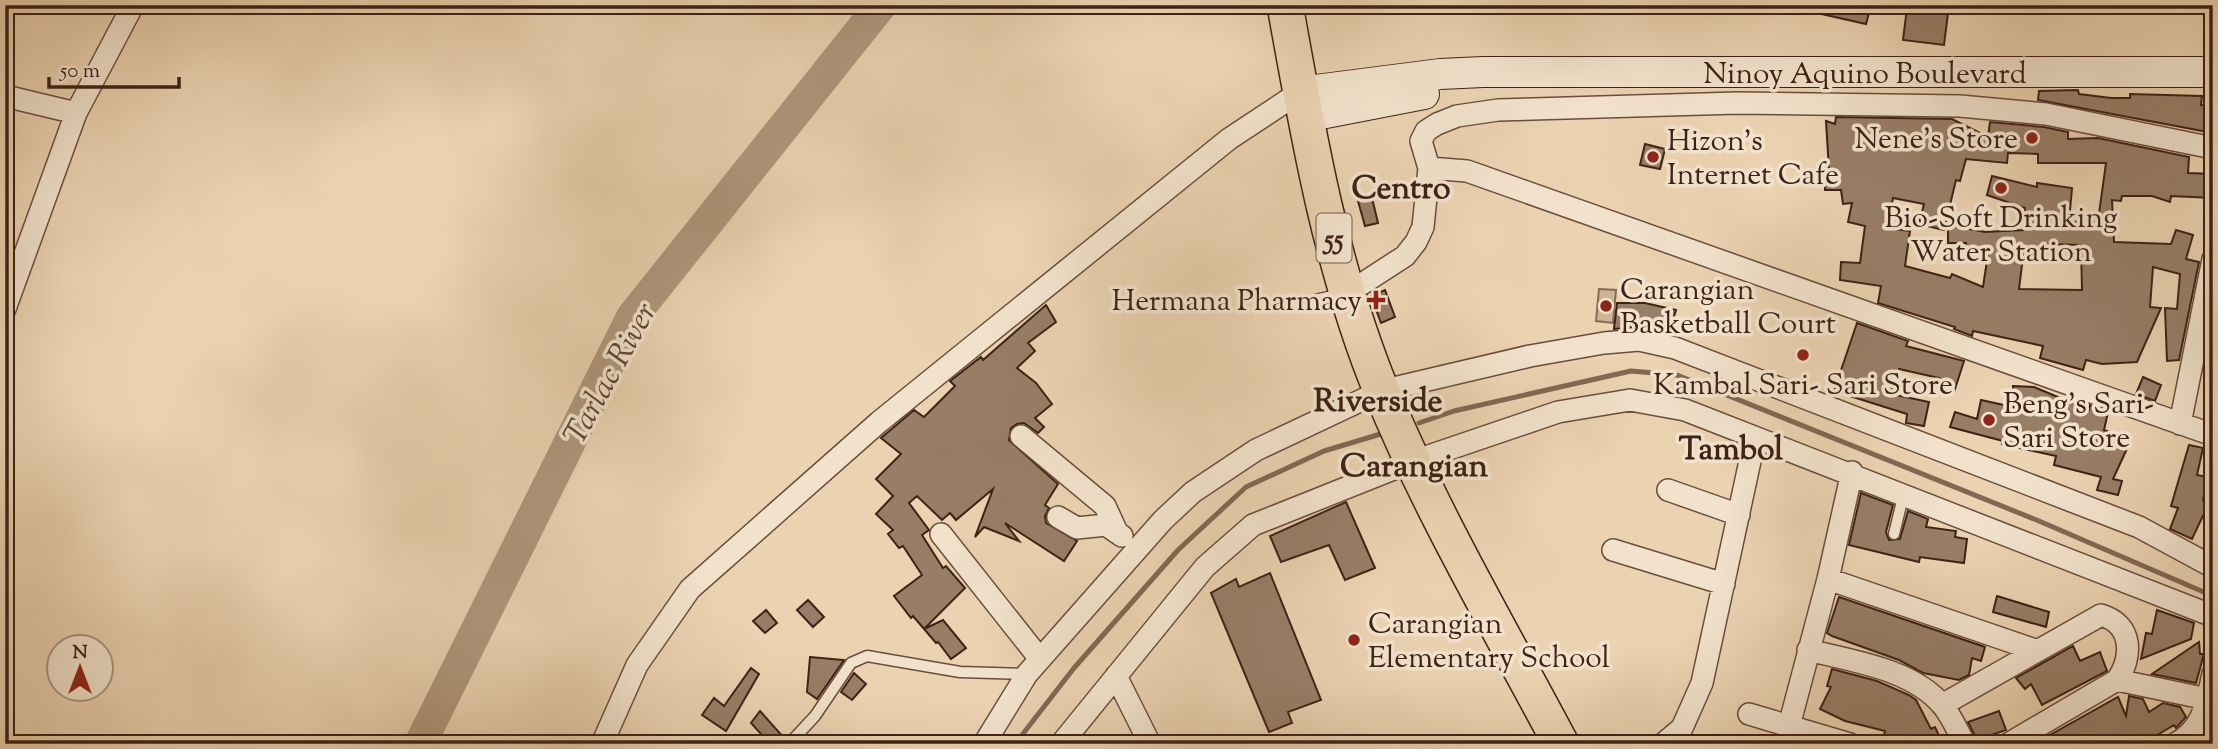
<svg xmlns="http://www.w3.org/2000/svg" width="2218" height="749" font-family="'Sorts Mill Goudy',serif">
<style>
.green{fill:#ceb497;stroke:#866b56;stroke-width:2}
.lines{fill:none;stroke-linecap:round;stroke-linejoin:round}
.stream{stroke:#826853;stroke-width:5}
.river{stroke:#b0967c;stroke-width:32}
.building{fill:#987e67;stroke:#3e2216;stroke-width:2;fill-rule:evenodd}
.service-casing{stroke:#694e3d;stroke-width:13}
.minor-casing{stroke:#694e3d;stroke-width:24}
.secondary-casing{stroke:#3e2216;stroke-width:32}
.trunk-casing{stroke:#3e2216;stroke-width:38}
.service{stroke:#f2e2cc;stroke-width:10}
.minor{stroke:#f2e2cc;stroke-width:21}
.secondary{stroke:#f2e2cc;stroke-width:30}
.trunk{stroke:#ebd2b1;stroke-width:35}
.poi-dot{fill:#8f2418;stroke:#f2e2cc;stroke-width:2.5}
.labels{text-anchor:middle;stroke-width:7;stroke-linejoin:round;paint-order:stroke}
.shield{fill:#f2e2cc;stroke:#745c4d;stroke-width:2}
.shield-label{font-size:28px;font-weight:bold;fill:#3e2216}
.street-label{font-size:30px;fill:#3e2216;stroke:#f2e2cc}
.poi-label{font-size:30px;fill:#3e2216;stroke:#f2e2cc;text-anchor:start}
.neighbourhood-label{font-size:32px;font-weight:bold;fill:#3e2216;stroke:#f2e2cc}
.water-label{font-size:32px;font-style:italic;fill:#604535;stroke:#f2e2cc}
.quarter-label{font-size:33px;font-weight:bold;fill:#3e2216;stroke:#f2e2cc}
</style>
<rect width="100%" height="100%" fill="#ebd2b1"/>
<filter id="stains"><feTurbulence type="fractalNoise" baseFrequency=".00286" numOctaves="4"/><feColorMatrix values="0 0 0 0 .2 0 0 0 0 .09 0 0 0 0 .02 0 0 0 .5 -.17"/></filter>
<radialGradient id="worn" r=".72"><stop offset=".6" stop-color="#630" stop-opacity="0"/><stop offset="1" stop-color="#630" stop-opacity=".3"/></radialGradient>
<path class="green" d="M 1599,289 L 1616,290 L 1613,323 L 1596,321 Z"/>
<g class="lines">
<path class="stream" d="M 1419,423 L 1454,411 L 1631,371 L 1677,375 L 2039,521 L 2213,596
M 1015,744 L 1074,668 L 1178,550 L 1246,487 L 1324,451 L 1384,433"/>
<path class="river" d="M 420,744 L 632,317 L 881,5"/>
</g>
<path class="building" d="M 1809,5 L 1871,5 L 1866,24 L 1808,11 Z
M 1907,8 L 1948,13 L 1944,45 L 1903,40 Z
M 2078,90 L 2079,94 L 2111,98 L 2130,98 L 2130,94 L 2202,96 L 2201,105 L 2213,106 L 2213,133 L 2038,100 L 2039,91 Z
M 1836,117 L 1952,119 L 1988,137 L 1990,122 L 2044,127 L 2068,132 L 2068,139 L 2098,138 L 2189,157 L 2188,173 L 2213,174 L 2213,198 L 2171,196 L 2170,202 L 2152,196 L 2122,196 L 2121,201 L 2112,200 L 2114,242 L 2171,244 L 2176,230 L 2193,235 L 2186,259 L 2199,262 L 2179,360 L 2167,361 L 2165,308 L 2177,309 L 2180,274 L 2153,267 L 2150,307 L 2161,308 L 2137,362 L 2102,364 L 2086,360 L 2083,370 L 2040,358 L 2043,346 L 1973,331 L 1972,336 L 1954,329 L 1955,327 L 1878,303 L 1881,286 L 1840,280 L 1841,262 L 1860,263 L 1865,226 L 1848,222 L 1852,203 L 1843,204 L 1841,190 L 1825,190 L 1825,170 L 1829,170 L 1826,121 L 1835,124 ZM 2008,153 L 2038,154 L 2038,163 L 2106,163 L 2098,221 L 2069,222 L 2072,188 L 2037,183 L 2037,187 L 1992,176 L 1987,195 L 2025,208 L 2023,230 L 1985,232 L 1948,225 L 1948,243 L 1966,243 L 1966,247 L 1988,254 L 1983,287 L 1952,274 L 1950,278 L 1905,266 L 1910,231 L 1887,228 L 1893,198 L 1924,204 L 1919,224 L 1944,230 L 1956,180 L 1960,181 L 1966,159 L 2007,163 ZM 2047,244 L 2081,245 L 2082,290 L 2019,289 L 2024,249 L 2047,250 Z
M 1645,144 L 1665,149 L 1660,169 L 1640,165 Z
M 1372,198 L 1378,223 L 1365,226 L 1358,201 Z
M 1385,290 L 1395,317 L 1381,323 L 1371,296 Z
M 1617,303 L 1645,303 L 1676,310 L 1670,329 L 1641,320 L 1641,327 L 1614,329 Z
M 1046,305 L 1056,322 L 1028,343 L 1035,351 L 1017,368 L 1036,383 L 1052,404 L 1035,418 L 1044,427 L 1038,433 L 1024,423 L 1017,424 L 1011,428 L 1009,440 L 1058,484 L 1045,505 L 1049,508 L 1045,516 L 1046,523 L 1077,541 L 1064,561 L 1005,523 L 1019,541 L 984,527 L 975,537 L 993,489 L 956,520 L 950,513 L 942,520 L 917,496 L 909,503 L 929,530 L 922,535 L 943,568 L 946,566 L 965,588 L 924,629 L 943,620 L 966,648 L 951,659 L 938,642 L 936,643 L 913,616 L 911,618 L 894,596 L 922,575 L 903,546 L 899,548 L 888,534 L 893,530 L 876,514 L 893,496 L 876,479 L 901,454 L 881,438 L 914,410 L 924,417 L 955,386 L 950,381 L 981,357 L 983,360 Z
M 1857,323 L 1908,341 L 1906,346 L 1964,361 L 1954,392 L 1936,387 L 1939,378 L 1899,369 L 1891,394 L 1929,402 L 1924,426 L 1906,423 L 1907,414 L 1834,391 Z
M 2143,377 L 2161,385 L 2155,401 L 2136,394 Z
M 2013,386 L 2034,387 L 2089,410 L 2090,405 L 2108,412 L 2104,430 L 2131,440 L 2113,479 L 2122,481 L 2118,495 L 2097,490 L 2101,477 L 2054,465 L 2056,456 L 2002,444 L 2003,441 L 1950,427 L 1955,412 L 1977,419 L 1981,400 L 2013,407 Z
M 2189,445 L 2203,448 L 2197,475 L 2208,477 L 2203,500 L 2209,503 L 2192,539 L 2170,529 L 2178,508 L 2171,506 Z
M 1861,493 L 1893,505 L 1886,532 L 1889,540 L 1900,539 L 1908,511 L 1928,519 L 1926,527 L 1956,531 L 1955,537 L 1967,539 L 1964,563 L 1920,557 L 1919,562 L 1849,545 Z
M 1346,502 L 1375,568 L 1345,580 L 1329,545 L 1281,562 L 1270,536 Z
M 1270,573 L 1321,700 L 1288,712 L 1292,723 L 1269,732 L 1211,593 L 1236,579 L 1239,587 Z
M 1997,596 L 2049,612 L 2046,627 L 1993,612 Z
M 1839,597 L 1985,647 L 1981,661 L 1972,658 L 1969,675 L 1959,680 L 1923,673 L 1899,660 L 1832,636 L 1827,633 Z
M 808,600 L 824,617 L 813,627 L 797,610 Z
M 766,610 L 777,623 L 765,633 L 753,621 Z
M 2157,610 L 2194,623 L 2191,639 L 2141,659 L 2146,633 L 2152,634 Z
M 2199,642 L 2200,654 L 2204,654 L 2196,683 L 2152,674 Z
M 2073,646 L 2080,661 L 2100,652 L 2107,671 L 2042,705 L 2031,684 L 2025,689 L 2016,678 Z
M 810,657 L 844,660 L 817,699 L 807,692 Z
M 751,668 L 759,674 L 726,731 L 702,715 L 714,698 L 724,706 Z
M 1832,669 L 1877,681 L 1909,695 L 1916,700 L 1931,729 L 1935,727 L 1943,744 L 1895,744 L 1893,738 L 1884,735 L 1885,731 L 1845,721 L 1820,709 L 1831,687 L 1827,686 Z
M 854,673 L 866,684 L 852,700 L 841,692 Z
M 2129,696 L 2143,699 L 2149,712 L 2163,703 L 2180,707 L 2186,717 L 2176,728 L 2174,725 L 2142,744 L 2086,744 L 2083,737 L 2070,744 L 2034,744 L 2118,697 L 2126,716 Z
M 760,711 L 784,738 L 781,744 L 770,744 L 751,723 Z
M 1999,711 L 2006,730 L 1977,740 L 1968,722 Z"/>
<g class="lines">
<defs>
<path id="service" d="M 1287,306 L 1342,294
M 1894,534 L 1904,493
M 789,744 L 815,716 L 851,663 L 867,656 L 960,672 L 1026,674"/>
<path id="minor" d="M 5,96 L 76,113
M 1429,168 L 1467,171 L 2213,435
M 1348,293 L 1405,256 L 1416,242 L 1423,227 L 1429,168 L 1421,141 L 1426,131 L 1437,124 L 1457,116 L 1498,110 L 1737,103 L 1960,106 L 2046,114 L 2213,148
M 5,309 L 76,113 L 133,5
M 2180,424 L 2213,259
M 1021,436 L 1105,506 L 1117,532
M 1668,490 L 1739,515
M 1058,517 L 1077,528 L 1106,525 L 1122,536
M 941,534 L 1040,659
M 1613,550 L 1724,584
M 1828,579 L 2035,650
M 1808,650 C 1852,661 1913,669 1943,706 C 1952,717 1958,732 1965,744
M 1116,676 L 1150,744
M 2117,680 L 2207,699
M 1942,705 L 2101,615 C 2133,624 2133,657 2117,680 L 2008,744
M 1749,714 L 1789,726
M 602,744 L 637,665 L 690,589 L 879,422 L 1229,139 L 1300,92
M 984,744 L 1027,674 L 1163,520 L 1193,492 L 1256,450 L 1381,391 L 1530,356 L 1604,343 L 1639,340 L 1675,348 L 2139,527 L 2213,567
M 1061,744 L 1205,567 L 1253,525 L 1411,462 L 1558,412 L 1630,400 L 1685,410 L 2213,616
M 1663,744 L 1682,728 L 1702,683 L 1755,438
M 1850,744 L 1789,726 L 1828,579 L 1852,472
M 2175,744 C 2204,728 2206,704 2213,674"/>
<path id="secondary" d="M 1300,92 L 1440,74 L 1483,72 L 2213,72
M 1305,117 L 1424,94"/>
<path id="trunk" d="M 1285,5 C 1308,134 1331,268 1381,390 C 1431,512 1499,627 1561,744"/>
</defs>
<use href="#service" class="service-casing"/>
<use href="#minor" class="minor-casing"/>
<use href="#secondary" class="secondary-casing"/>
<use href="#trunk" class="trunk-casing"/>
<use href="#service" class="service"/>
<use href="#minor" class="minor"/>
<use href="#secondary" class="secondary"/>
<use href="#trunk" class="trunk"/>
</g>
<g class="poi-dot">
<circle cx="2032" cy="138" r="7"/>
<circle cx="1653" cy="157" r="7"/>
<circle cx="2001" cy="188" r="7"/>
<path d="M1372.5 289.5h7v7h7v7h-7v7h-7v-7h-7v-7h7z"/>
<circle cx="1606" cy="306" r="7"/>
<circle cx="1803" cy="355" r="7"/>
<circle cx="1989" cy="420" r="7"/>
<circle cx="1354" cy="640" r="7"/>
</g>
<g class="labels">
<rect class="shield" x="1316.5" y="213.5" width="35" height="49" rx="5"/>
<g class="shield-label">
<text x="1334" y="248">55</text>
</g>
<g class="street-label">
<text x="1865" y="83">Ninoy Aquino Boulevard</text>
</g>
<g class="poi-label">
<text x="2018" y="148" text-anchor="end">Nene's Store</text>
<text x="1667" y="150">Hizon's<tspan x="1667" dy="34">Internet Cafe</tspan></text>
<text x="2001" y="227" text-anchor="middle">Bio-Soft Drinking<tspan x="2001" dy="34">Water Station</tspan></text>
<text x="1620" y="299">Carangian<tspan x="1620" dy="34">Basketball Court</tspan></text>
<text x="1362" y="310" text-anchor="end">Hermana Pharmacy</text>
<text x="1803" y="394" text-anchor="middle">Kambal Sari- Sari Store</text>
<text x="2003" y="413">Beng's Sari-<tspan x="2003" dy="34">Sari Store</tspan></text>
<text x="1368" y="633">Carangian<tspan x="1368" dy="34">Elementary School</tspan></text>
</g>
<g class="neighbourhood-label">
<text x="1401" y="198">Centro</text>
<text x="1378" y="411">Riverside</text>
<text x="1731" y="459">Tambol</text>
</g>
<g class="water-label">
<text transform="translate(609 373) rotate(-61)" y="11">Tarlac River</text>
</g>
<g class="quarter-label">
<text x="1414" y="476">Carangian</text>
</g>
</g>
<rect width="2218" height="749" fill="none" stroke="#ebd2b1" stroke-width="28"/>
<rect x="7" y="7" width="2204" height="735" fill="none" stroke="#3e2216" stroke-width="3.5"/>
<rect x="14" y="14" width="2190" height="721" fill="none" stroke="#3e2216" stroke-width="2"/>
<g transform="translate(80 668)"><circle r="33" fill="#f2e2cc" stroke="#aa9583" stroke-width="2"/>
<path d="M0-5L12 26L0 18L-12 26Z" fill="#8f2418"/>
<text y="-10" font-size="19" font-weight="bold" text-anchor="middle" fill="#3e2216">N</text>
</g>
<path d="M49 77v10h130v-10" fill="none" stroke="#3e2216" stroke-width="3.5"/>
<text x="60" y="77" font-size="21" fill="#3e2216" stroke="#f2e2cc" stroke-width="5" paint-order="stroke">50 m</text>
<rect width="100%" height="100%" filter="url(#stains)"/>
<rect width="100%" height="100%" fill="url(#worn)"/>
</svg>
